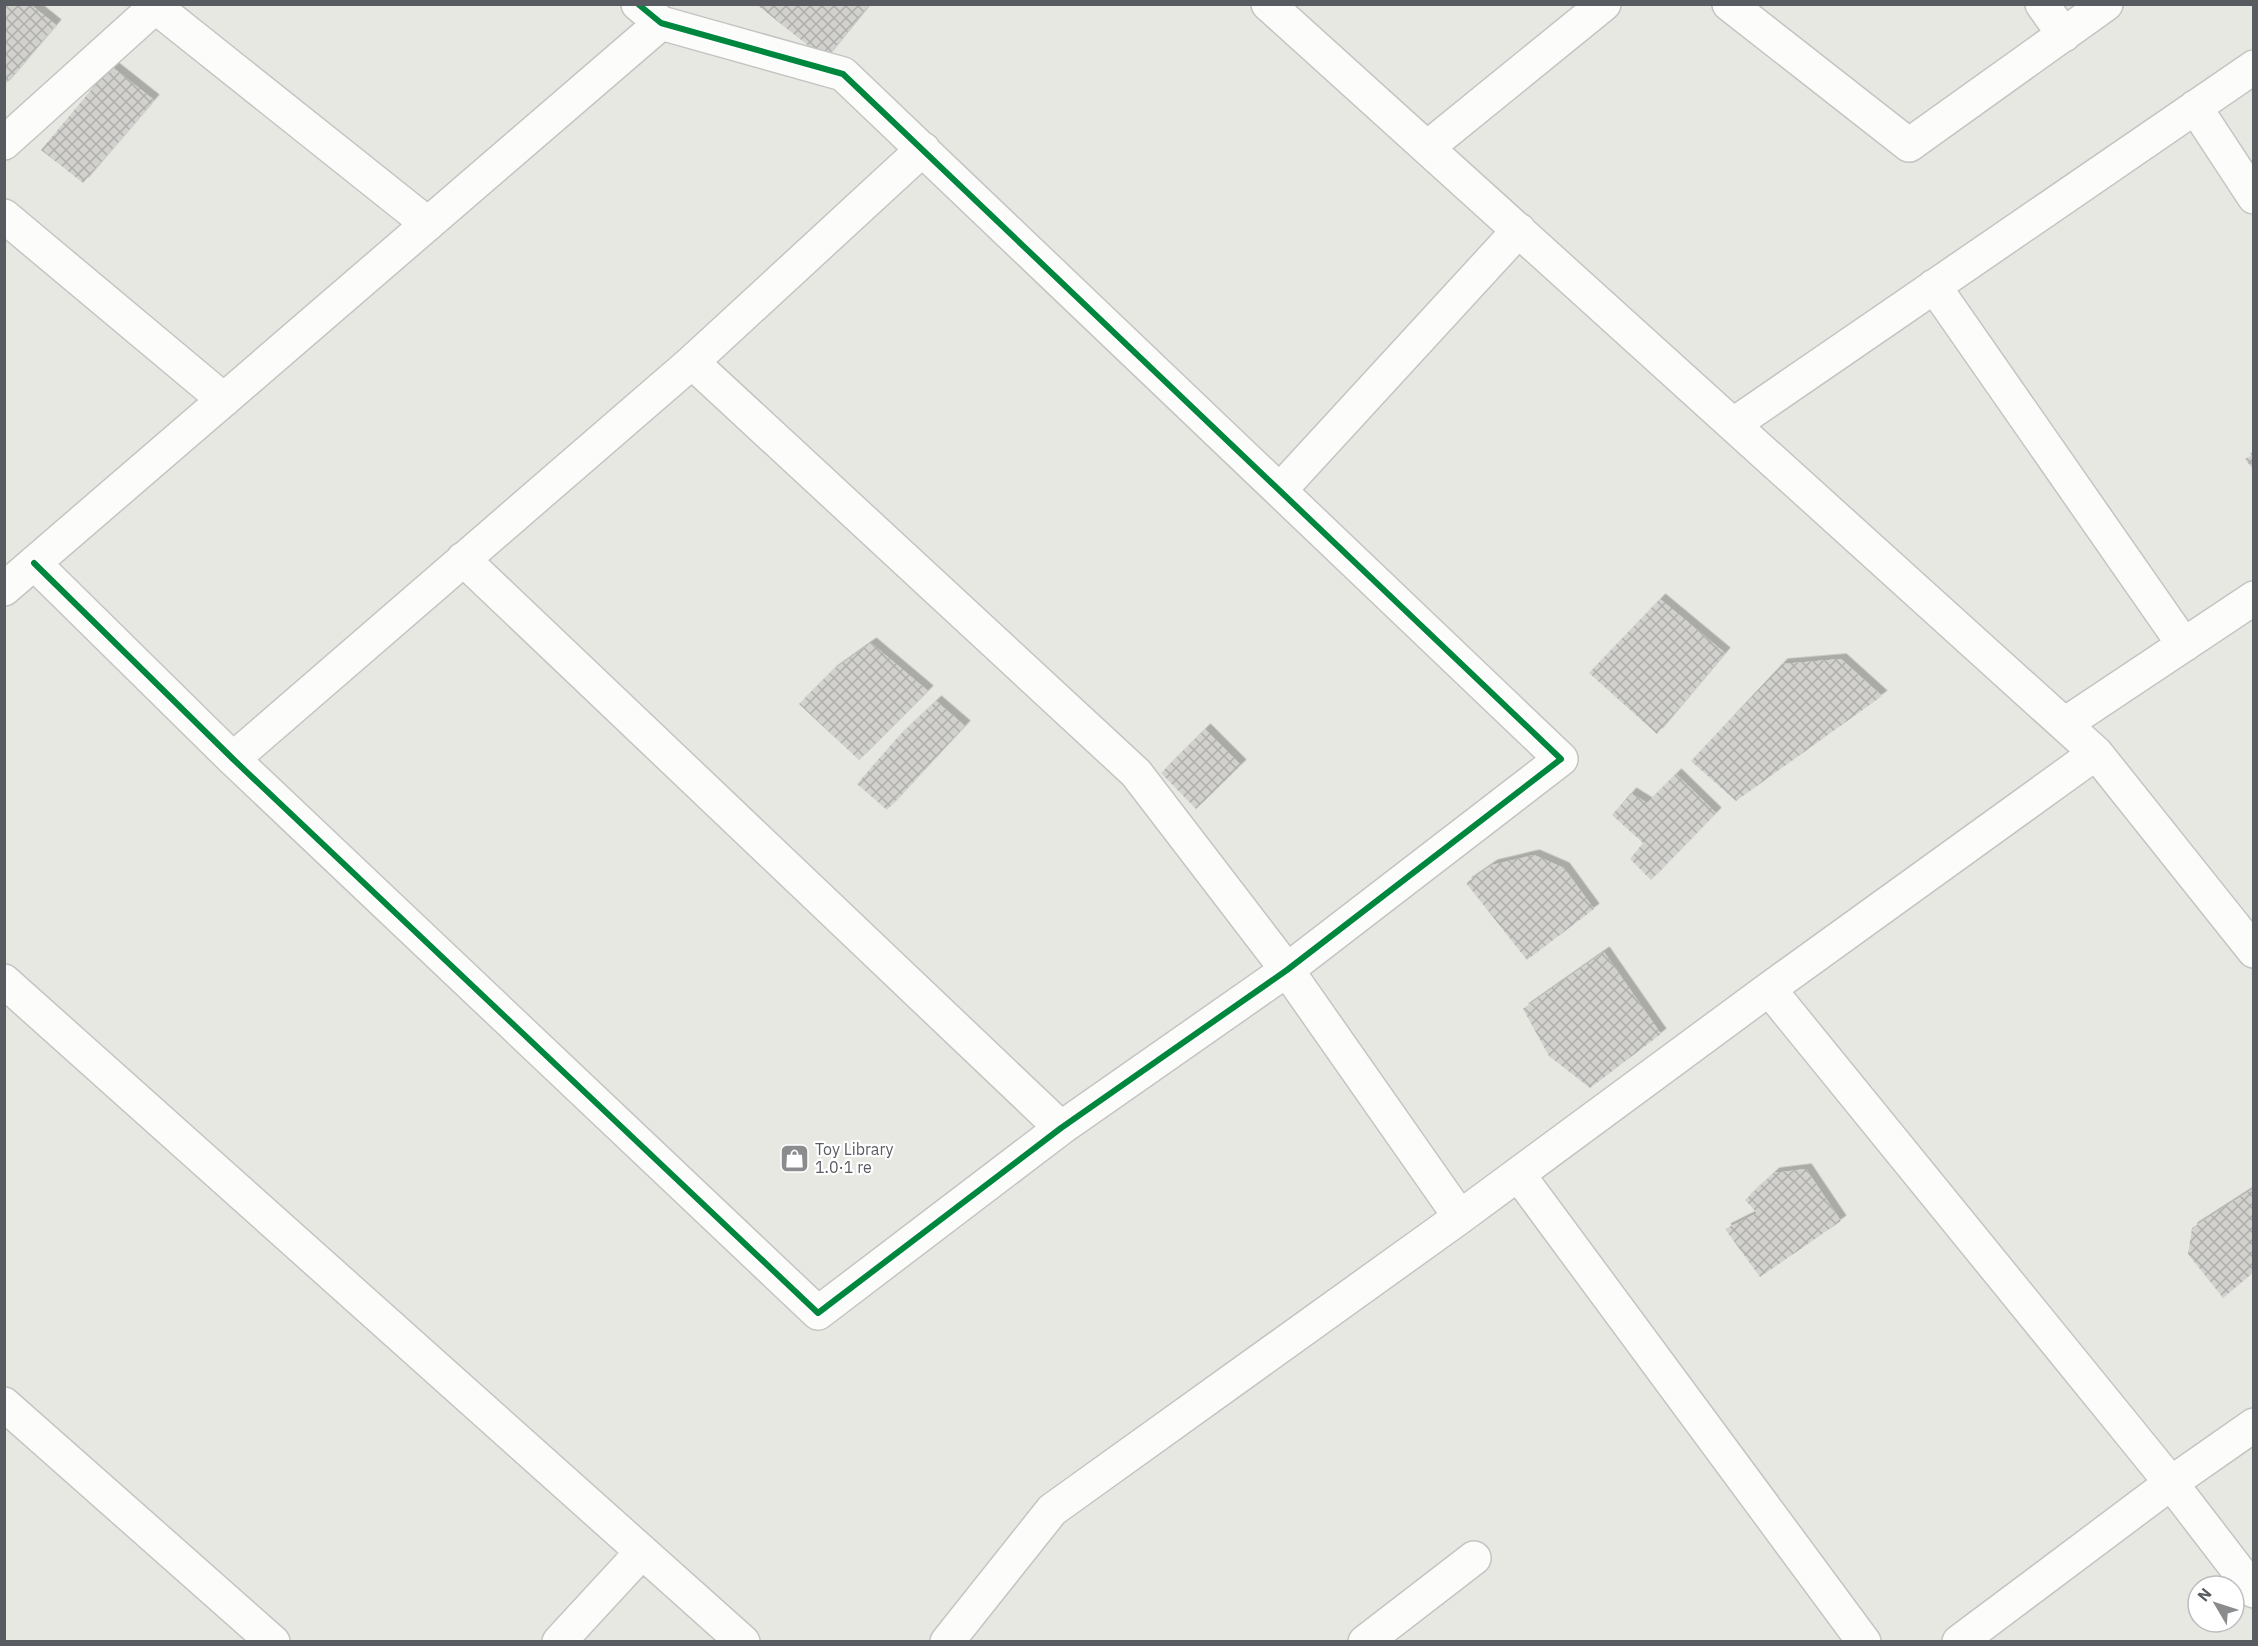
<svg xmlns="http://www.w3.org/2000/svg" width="2258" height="1646" font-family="'IBM Plex Sans',sans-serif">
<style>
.building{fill:url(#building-cross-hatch);filter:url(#shadow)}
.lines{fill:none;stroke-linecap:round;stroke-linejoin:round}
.minor-casing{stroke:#c4c5c3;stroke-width:36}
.minor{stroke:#fcfcfb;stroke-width:33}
.cycleway-casing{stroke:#fff;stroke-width:10}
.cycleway{stroke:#00873e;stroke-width:6}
.labels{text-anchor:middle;stroke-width:4.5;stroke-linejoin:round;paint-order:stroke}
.poi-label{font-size:16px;fill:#585b60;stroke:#fff;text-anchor:start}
</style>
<defs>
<pattern id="building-cross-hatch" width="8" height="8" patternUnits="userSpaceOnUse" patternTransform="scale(1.5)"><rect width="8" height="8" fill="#d2d1ce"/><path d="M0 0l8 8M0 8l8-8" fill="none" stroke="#adadab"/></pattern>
<filter id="shadow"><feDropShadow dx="5.5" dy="-5.5" stdDeviation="0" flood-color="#0004"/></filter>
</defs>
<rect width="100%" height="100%" fill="#e8e8e3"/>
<path class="building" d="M 4,4 L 30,4 L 56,25 L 4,86 Z
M 756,4 L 870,4 L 825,59 Z
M 111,66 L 154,100 L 83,183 L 41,150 Z
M 2254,454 L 2254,471 L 2245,459 Z
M 1660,599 L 1725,653 L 1657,734 L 1589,673 Z
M 871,643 L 928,691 L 859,760 L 799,704 L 832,671 Z
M 1841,659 L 1882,696 L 1736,801 L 1691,761 L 1782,664 Z
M 936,701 L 965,726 L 887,810 L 857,784 L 898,737 Z
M 1205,729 L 1241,765 L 1196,809 L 1161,773 Z
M 1676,774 L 1716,813 L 1651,880 L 1630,859 L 1643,843 L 1612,815 L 1631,793 L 1647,803 Z
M 1534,855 L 1564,868 L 1594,909 L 1527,960 L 1466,883 L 1492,865 Z
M 1604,952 L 1661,1034 L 1590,1088 L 1549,1056 L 1523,1009 Z
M 1806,1169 L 1841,1221 L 1760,1277 L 1725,1229 L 1757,1213 L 1745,1200 L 1774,1173 Z
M 2254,1188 L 2254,1272 L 2223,1298 L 2188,1254 L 2192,1228 Z"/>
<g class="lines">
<defs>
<path id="minor" d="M 152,4 L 428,224
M 1268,4 L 2096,753 L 2254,951
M 1729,4 L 1909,145 L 2106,4
M 2042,4 L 2064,35
M 2195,107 L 2254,197
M 4,143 L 155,7
M 1428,147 L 1604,4
M 4,216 L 224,400
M 1934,286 L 2184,645
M 692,362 L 1136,773 L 1287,970 L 1460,1217
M 1734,424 L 2254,67
M 1280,490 L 1519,230
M 463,559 L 1061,1128
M 34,563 L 233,759 L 818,1313 L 1061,1128 L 1287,970 L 1561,759 L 843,74 L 661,23 L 638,4
M 4,589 L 661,23
M 2065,724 L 2254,598
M 233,759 L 692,362 L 923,149
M 4,981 L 743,1642
M 1769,989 L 2171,1483 L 2254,1591
M 1518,1174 L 1864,1642
M 4,1404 L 273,1642
M 559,1642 L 642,1552
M 947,1642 L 1052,1510 L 1460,1217 L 1769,989 L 2096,753
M 1365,1642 L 1474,1558
M 1959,1642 L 2171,1483 L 2254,1425"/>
</defs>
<use href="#minor" class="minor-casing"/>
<use href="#minor" class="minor"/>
<defs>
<path id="cycleway" d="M 34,563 L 233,759 L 818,1313 L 1061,1128 L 1287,970 L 1561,759 L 843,74 L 661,23 L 638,4"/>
</defs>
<use href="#cycleway" class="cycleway-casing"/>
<use href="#cycleway" class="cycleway"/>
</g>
<defs>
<symbol id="shop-square" viewBox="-11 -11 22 22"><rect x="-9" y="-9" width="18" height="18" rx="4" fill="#8a8c8e" stroke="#fff"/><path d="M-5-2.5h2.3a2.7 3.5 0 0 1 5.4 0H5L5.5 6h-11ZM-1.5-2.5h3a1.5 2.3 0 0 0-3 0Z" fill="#fff"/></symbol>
</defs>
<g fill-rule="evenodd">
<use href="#shop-square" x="778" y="1142" width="33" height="33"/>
</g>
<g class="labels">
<g class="poi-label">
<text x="815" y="1155">Toy Library<tspan x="815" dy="18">1.0·1 re</tspan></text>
</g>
</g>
<rect width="2258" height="1646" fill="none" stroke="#585b60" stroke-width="12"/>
<g transform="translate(2216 1604) rotate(309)"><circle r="28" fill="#ffffff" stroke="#bcbdbf" stroke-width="1.5"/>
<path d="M0-4.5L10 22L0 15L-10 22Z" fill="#8a8c8e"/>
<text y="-9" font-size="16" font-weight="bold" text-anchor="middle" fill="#585b60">N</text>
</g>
</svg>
